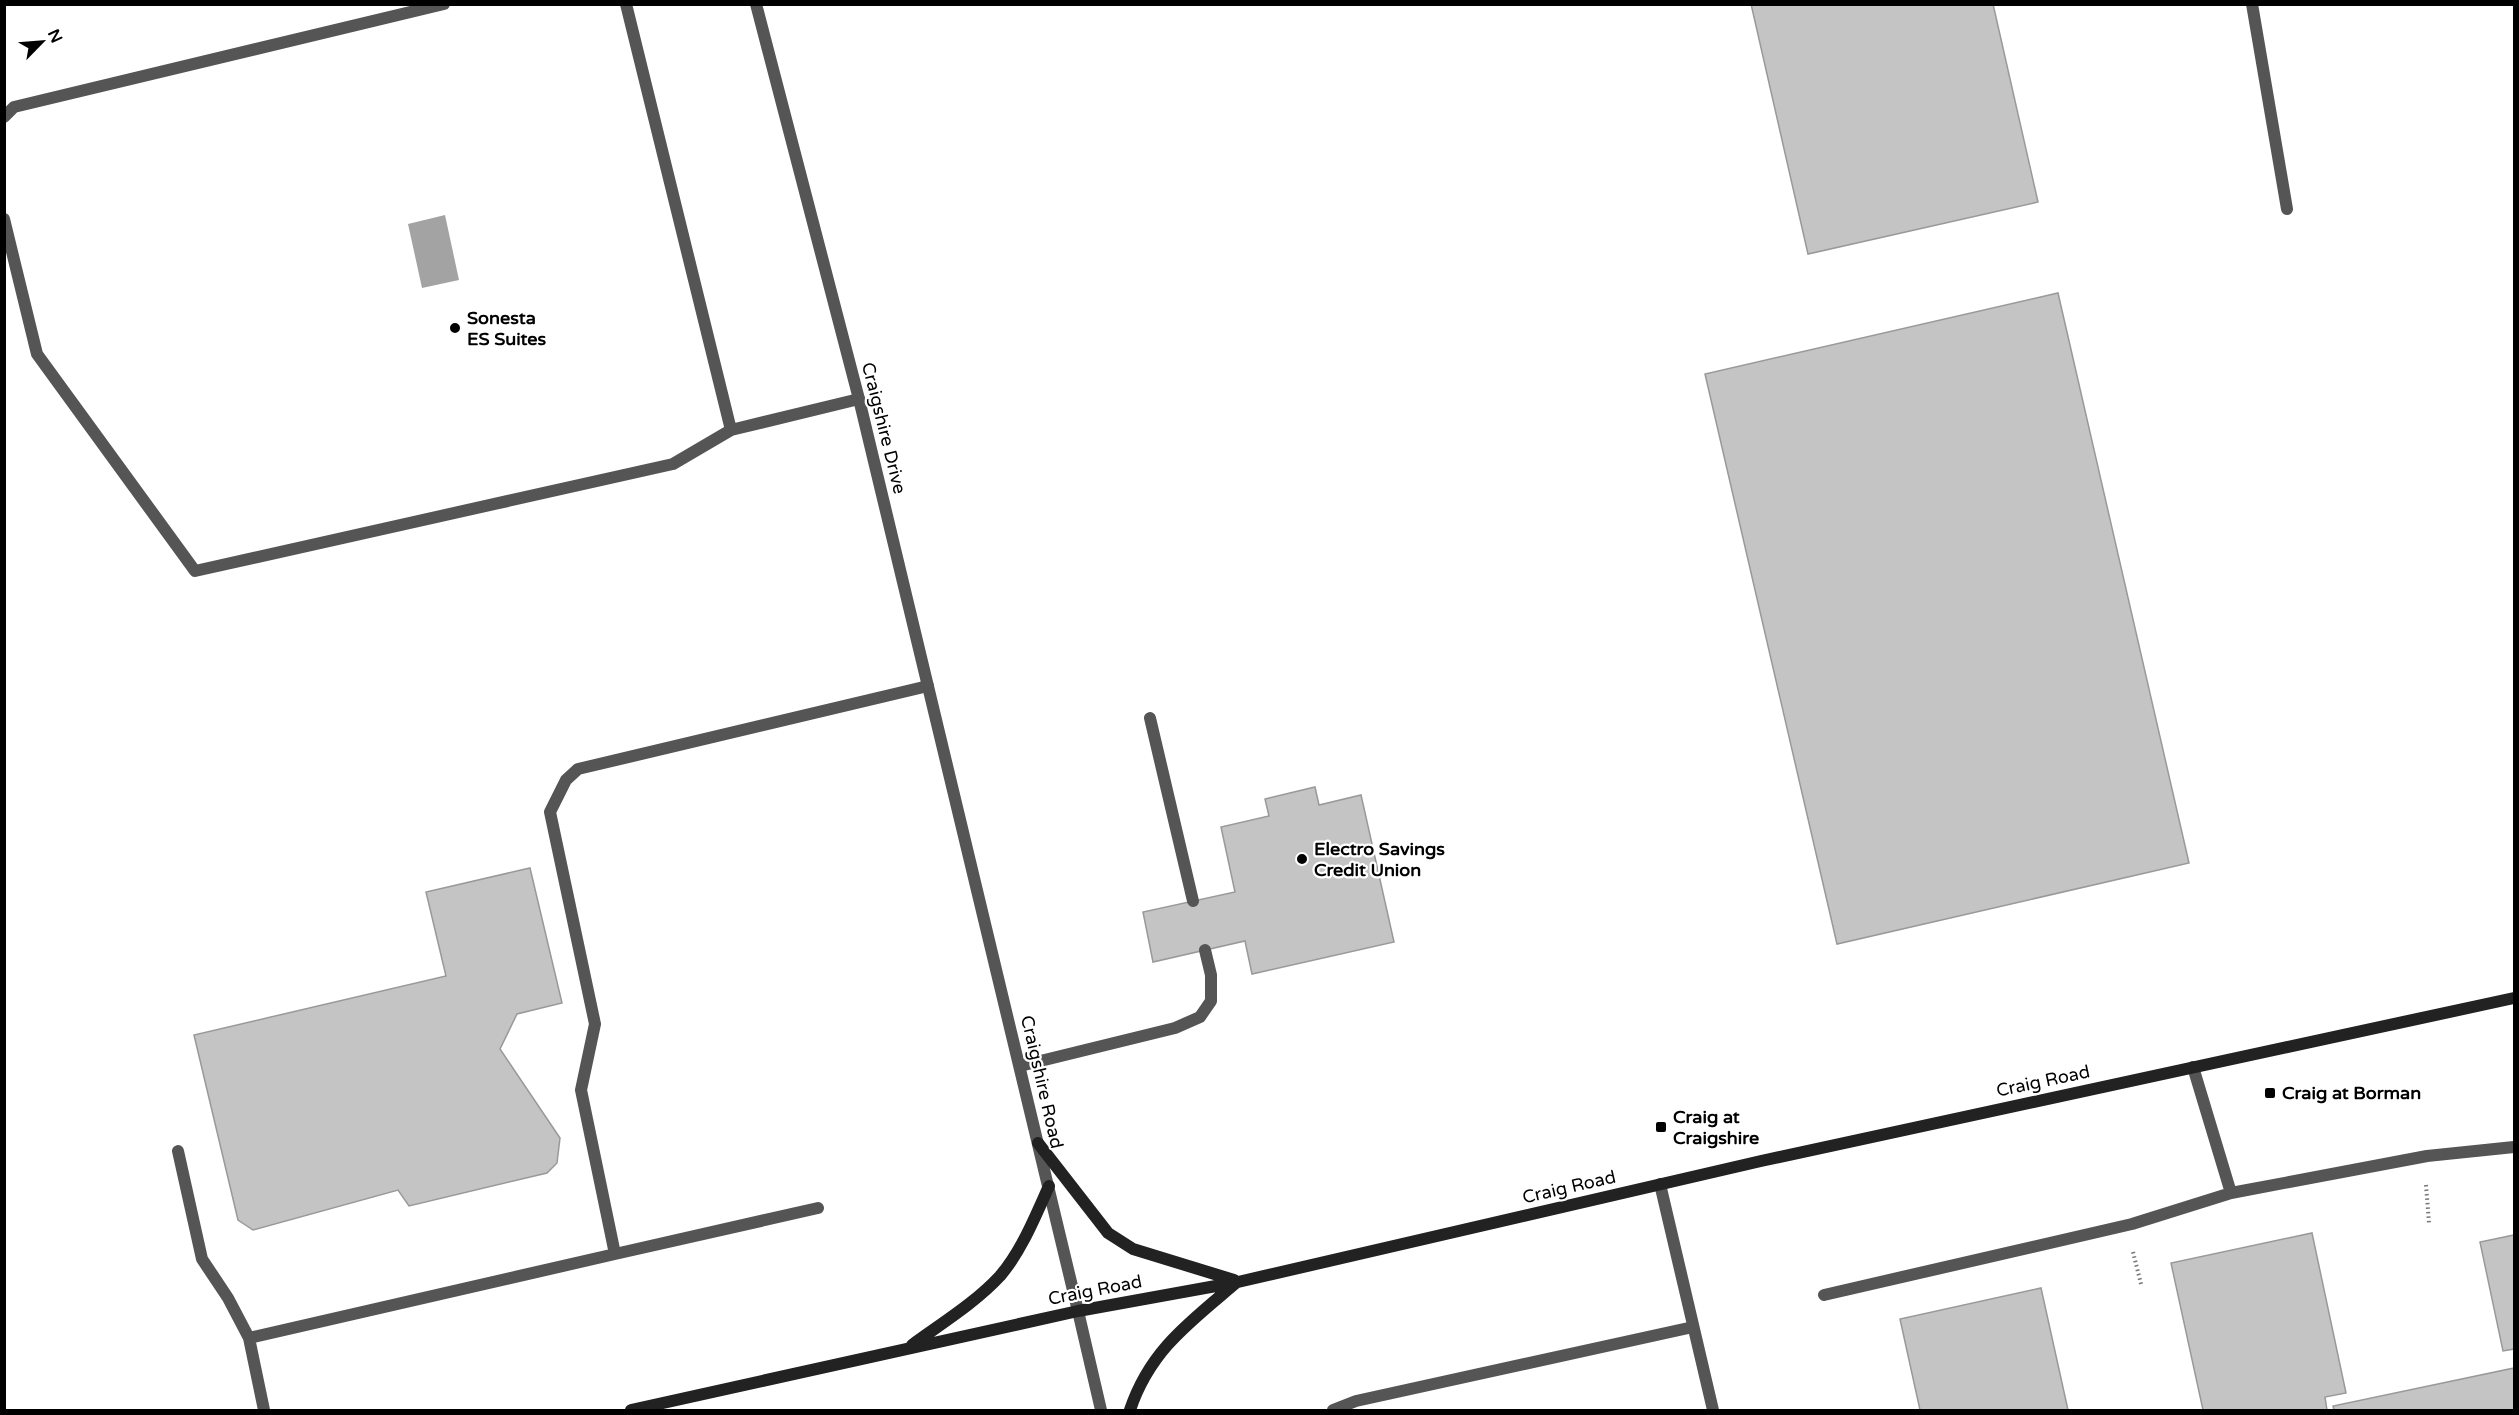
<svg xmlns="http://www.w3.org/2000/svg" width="2519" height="1415" font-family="'Varela Round',sans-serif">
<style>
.water{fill:#a3a3a3}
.building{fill:#c4c4c4;stroke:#999;stroke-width:1.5}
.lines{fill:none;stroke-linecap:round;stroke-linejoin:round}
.path{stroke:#777;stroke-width:4;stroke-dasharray:1.5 3;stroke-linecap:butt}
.service{stroke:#555;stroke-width:12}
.minor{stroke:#555;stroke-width:12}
.tertiary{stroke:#555;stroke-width:12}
.secondary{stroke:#222;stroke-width:12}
.poi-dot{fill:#000;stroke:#fff;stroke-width:2}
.labels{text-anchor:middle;stroke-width:4.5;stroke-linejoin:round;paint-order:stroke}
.poi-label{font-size:18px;font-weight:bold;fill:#000;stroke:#fff;text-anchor:start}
.street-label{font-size:18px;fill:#000;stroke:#fff}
</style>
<rect width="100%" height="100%" fill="#fff"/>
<path class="water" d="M 445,215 L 459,280 L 422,288 L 408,224 Z"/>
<path class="building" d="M 1751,4 L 1993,4 L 2038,202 L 1808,254 Z
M 2058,293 L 2189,863 L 1837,944 L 1705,374 Z
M 1315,787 L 1319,805 L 1361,795 L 1394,942 L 1252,974 L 1245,941 L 1153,962 L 1143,912 L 1235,892 L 1221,827 L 1269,816 L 1265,799 Z
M 530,868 L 562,1003 L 517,1014 L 500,1049 L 560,1138 L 557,1163 L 547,1173 L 409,1206 L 398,1190 L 253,1230 L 238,1220 L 194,1035 L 446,976 L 426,892 Z
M 2312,1233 L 2346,1393 L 2325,1397 L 2327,1410 L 2203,1410 L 2171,1263 Z
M 2514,1235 L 2514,1349 L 2503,1351 L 2480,1242 Z
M 2041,1288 L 2068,1410 L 1920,1410 L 1900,1319 Z
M 2514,1368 L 2514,1410 L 2334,1410 L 2333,1406 Z"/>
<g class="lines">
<path class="path" d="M 2426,1185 L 2429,1223
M 2133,1252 L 2141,1284"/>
<path class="service" d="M 626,4 L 731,430
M 2252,4 L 2287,209
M 4,117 L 14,107 L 444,4
M 4,219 L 37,354 L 195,571 L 673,464 L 731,430 L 859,399
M 1150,718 L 1193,901
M 1020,1066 L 1175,1028 L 1200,1017 L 1211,1001 L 1211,975 L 1205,950
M 2193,1067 L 2231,1193 L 2427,1156 L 2514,1147
M 178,1151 L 202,1259 L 228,1298 L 249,1338
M 1660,1184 L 1713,1410
M 615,1254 L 818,1208
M 1824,1295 L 2132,1224 L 2231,1193
M 264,1410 L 249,1338 L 615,1254 L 581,1090 L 595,1024 L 550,812 L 566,780 L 578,769 L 928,686
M 1333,1410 L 1356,1401 L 1693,1327"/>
<path class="minor" d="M 756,4 L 859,399 L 1078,1311"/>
<path class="tertiary" d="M 1078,1311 L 1101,1410"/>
<path class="secondary" d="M 1038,1143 L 1108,1233 L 1133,1249 L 1234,1280
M 912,1345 C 942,1323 975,1303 1000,1276 C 1022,1250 1035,1217 1049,1186
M 631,1410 L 1078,1311 L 1238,1282 L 1761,1161 L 2514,998
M 1130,1410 C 1150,1350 1190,1322 1237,1282"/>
</g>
<g class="poi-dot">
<circle cx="455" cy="328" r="6"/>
<circle cx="1302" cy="859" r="6"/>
<rect x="2264" y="1087" width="12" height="12" rx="3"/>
<rect x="1655" y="1121" width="12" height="12" rx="3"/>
</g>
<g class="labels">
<g class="poi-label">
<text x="467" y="324">Sonesta<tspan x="467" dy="21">ES Suites</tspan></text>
<text x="1314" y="855">Electro Savings<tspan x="1314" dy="21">Credit Union</tspan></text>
<text x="2282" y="1099">Craig at Borman</text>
<text x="1673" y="1123">Craig at<tspan x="1673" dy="21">Craigshire</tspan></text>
</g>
<g class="street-label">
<text transform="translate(884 428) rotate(76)" y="6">Craigshire Drive</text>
<text transform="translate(2043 1081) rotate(-12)" y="6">Craig Road</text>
<text transform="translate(1042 1082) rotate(77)" y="6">Craigshire Road</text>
<text transform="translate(1569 1187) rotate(-13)" y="6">Craig Road</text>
<text transform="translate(1095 1290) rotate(-11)" y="6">Craig Road</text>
</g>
</g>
<rect width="2519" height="1415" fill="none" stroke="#000000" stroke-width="12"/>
<g transform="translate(42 42) rotate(65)" stroke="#ffffff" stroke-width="4.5" paint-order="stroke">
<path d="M0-4.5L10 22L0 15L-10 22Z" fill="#000000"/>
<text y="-9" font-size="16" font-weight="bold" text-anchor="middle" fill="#000000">N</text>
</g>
</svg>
